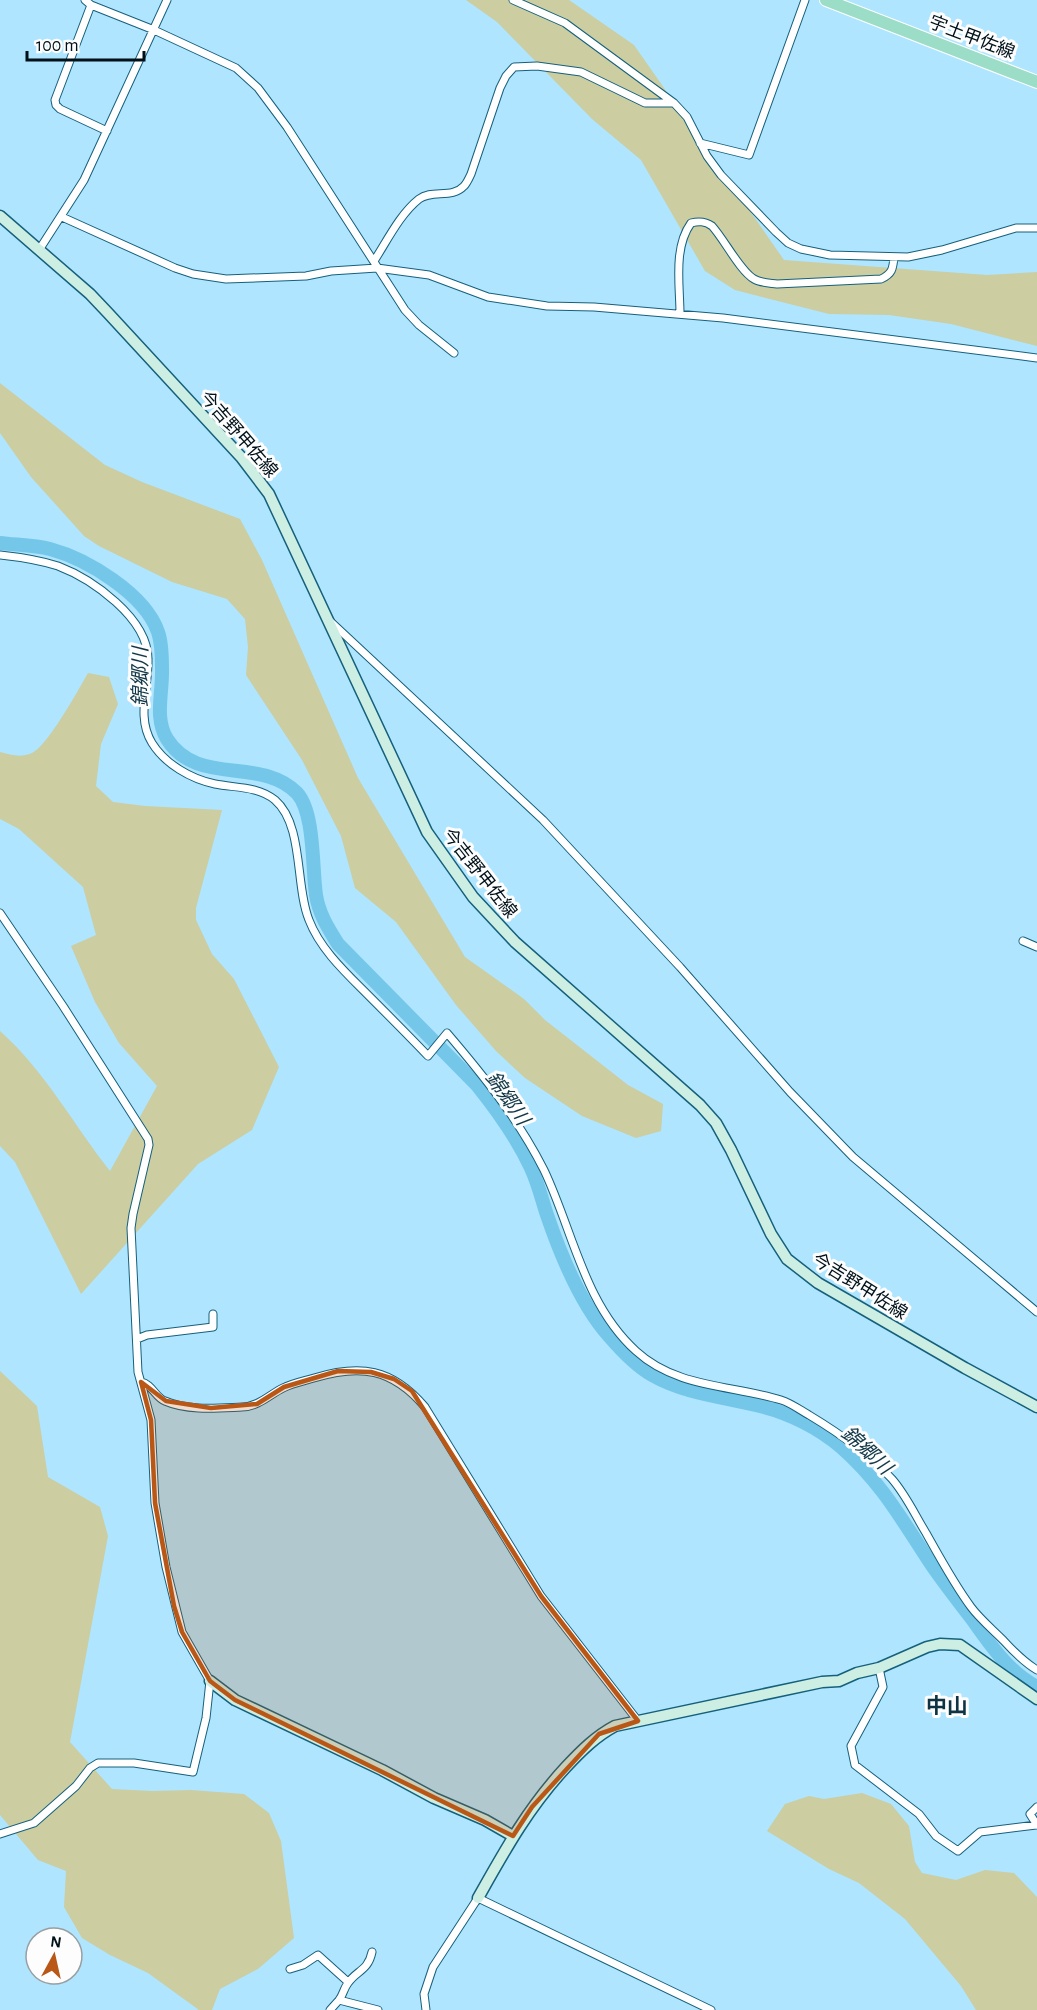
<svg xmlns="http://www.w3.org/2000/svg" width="1037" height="2010" font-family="'Alegreya Sans','Noto Sans JP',sans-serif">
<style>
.green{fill:#cccda0}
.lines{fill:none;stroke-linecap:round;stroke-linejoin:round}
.river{stroke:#75c7ea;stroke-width:14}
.street-casing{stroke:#15607c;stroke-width:9}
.secondary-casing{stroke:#15607c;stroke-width:13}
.primary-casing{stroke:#fff;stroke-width:14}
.street{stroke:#fff;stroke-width:7}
.secondary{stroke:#cdeee3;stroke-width:10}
.primary{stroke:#9bddc7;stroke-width:12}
.marked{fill:#b85716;fill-opacity:0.2;stroke:#b85716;stroke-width:4.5;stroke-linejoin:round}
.labels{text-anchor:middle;stroke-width:6;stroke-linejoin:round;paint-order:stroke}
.street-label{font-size:18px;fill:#001119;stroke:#fdfdfd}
.water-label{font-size:20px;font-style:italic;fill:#123847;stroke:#fdfdfd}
.quarter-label{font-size:21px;font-weight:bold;fill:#0e3342;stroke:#fdfdfd}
</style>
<rect width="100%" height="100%" fill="#afe5fe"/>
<path class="green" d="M 466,0 L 569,0 L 634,45 L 784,260 L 987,275 L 1037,272 L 1037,346 L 951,324 L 889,315 L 829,314 L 735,290 L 705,271 L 641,160 L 592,119 L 497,22 Z
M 0,383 L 105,465 L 142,482 L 240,519 L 262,560 L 358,778 L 465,957 L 524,999 L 545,1020 L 628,1085 L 663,1104 L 661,1131 L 636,1138 L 582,1116 L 525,1078 L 496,1051 L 456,1005 L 396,922 L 355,888 L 341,836 L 302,760 L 246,675 L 248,647 L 245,619 L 227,599 L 172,582 L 99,546 L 84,536 L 31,477 L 0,433 Z
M 88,673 L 109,677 L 118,704 L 101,744 L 96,786 L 113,802 L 145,806 L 222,810 L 196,908 L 196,920 L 212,954 L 234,979 L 279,1067 L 252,1130 L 198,1164 L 81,1294 L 15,1162 L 0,1146 L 0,1031 C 45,1071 73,1124 110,1171 L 157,1086 L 119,1043 L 95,1002 L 71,946 L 96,935 L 83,887 L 19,829 L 0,819 L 0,752 C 11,755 21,758 32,753 C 47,747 79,689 88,673 Z
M 0,1371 L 37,1406 L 48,1477 L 100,1507 L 108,1536 L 70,1742 L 112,1789 L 152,1791 L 191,1790 L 244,1794 L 269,1813 L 281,1841 L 294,1938 L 258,1969 L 220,1989 L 212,2010 L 199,2010 L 148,1973 L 110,1955 L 82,1938 L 64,1907 L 66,1871 L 38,1860 L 0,1815 Z
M 862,1793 L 891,1804 L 909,1826 L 915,1862 L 922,1873 L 956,1880 L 985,1870 L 1014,1873 L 1037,1897 L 1037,2010 L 976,2010 L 961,1986 L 905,1919 L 859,1883 L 829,1869 L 767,1831 L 785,1804 L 809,1796 L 824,1799 Z"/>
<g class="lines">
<path class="river" d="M 0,543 C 16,545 34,545 50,549 C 87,559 145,594 158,632 C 162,643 162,656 162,668 C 163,692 154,718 167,739 C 197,787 261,756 297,793 C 315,813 312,868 316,895 C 319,914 328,928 338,944 L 477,1085 C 498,1111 517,1138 531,1168 C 538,1183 542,1200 547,1215 C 560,1253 582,1306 609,1336 C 621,1350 636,1366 652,1375 C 685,1394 724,1397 760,1406 C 789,1413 819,1428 841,1447 C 882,1483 902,1520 931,1564 C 944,1583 958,1601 972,1619 C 990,1644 1008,1672 1037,1687"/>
<defs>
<path id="street" d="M 85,0 L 91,5 L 154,30 L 236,68 L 258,88 L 287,127 L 405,310 L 419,325 L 454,353
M 513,0 L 565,23 L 674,103 L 687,117 L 707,156 L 721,175 L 776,232 L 788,243 L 801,249 L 830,255 L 908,257 L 942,250 L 1016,228 L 1037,228
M 91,5 L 55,100 L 56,105 L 60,109 L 107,131
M 700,143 L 749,155 L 805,0
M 62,217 L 175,268 L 193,274 L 226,279 L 306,276 L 331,271 L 377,268 L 429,275 L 488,297 L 547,306 L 594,307 L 723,318 L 1037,358
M 39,250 L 84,180 L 167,0
M 374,261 C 387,241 400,214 419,199 C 432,189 452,199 464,186 C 467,183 469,178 471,174 L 500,88 L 506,76 L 514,67 L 537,66 L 581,72 L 645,103 L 674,103
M 680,314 C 680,286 673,248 691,223 C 699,221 705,221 712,226 C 724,239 740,271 754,279 C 761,283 770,283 777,284 L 881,279 C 892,274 893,269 894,257
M 0,555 C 19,557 39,560 58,566 C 92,579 148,618 148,659 C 149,687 136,717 152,743 C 165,764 191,779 215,784 C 235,788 258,786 275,800 C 304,825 295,886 309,920 C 320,949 346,973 367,994 C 388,1015 408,1035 428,1056 L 447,1033 C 483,1075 519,1120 544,1170 C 573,1231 584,1304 636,1351 C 676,1388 732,1385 781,1400 C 791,1403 800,1410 809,1415 C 839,1433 868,1453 892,1479 C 906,1495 915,1515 926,1533 C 940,1558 954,1584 971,1607 C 980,1619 992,1629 1003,1640 C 1013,1651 1024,1662 1037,1670
M 331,622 L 543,820 L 680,967 L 790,1092 L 853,1157 L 1037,1312
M 0,913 L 63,1006 L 148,1139 L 149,1145 L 133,1214 L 131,1228 L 138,1372 L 151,1420 L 155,1503 L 166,1567 L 182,1632 L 210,1681 L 206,1718 L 193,1772 L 134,1763 L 98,1763 L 90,1768 L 76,1786 L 34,1823 L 0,1834
M 1023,941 L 1037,947
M 137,1339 L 147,1335 L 213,1327 L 213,1314
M 141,1382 C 152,1384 155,1397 165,1401 C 188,1411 218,1408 242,1407 C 258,1407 269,1395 283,1388 C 293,1383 304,1381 314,1378 C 360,1364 392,1368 425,1407 L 541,1596 L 638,1721
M 879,1668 L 883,1687 L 851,1746 L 855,1765 L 919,1814 L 936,1836 L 958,1851 L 980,1832 L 1036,1825
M 1037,1807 L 1030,1814 L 1037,1825
M 290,1969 L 303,1965 L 318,1955 L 348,1982
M 339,2000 C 343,1995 344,1988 348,1983 C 357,1970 368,1971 372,1952
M 330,2010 L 339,2000 L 378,2010
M 426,2010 L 424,1994 L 433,1967 L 478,1898 L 711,2010"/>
<path id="secondary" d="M 0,216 L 90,294 L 108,313 L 241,457 L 269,494 L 427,832 L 473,897 L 515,942 L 700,1105 L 716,1123 L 731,1150 L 771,1234 L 787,1259 L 818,1283 L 965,1368 L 1037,1407
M 210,1681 L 235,1700 L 382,1770 L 434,1798 L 485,1820 L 513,1836
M 478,1898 C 505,1850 528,1808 566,1767 C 581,1751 596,1736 615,1726 L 822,1682 L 839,1681 L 857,1673 L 879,1668 L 927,1647 L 940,1644 L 960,1645 L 1037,1699"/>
<path id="primary" d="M 826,0 L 1037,82"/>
</defs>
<use href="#street" class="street-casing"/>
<use href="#secondary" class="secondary-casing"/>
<use href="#primary" class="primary-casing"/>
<use href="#street" class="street"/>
<use href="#secondary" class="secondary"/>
<use href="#primary" class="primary"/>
</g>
<path class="marked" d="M 338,1371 L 371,1372 L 394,1379 L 412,1391 L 541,1596 L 638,1721 L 599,1734 L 532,1807 L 513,1836 L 235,1700 L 210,1681 L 182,1632 L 174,1606 L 155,1503 L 151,1420 L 141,1382 L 166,1401 L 211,1408 L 257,1404 L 284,1387 Z"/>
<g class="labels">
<g class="street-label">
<text transform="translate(972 37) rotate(21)" y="6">宇土甲佐線</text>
<text transform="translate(239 434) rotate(49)" y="6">今吉野甲佐線</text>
<text transform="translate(480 873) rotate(52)" y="6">今吉野甲佐線</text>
<text transform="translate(860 1286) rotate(32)" y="6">今吉野甲佐線</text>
</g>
<g class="water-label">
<text transform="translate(140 677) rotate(-90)" y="7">錦郷川</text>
<text transform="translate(508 1098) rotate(55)" y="7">錦郷川</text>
<text transform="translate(867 1450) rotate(43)" y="7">錦郷川</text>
</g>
<g class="quarter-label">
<text x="947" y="1713">中山</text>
</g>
</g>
<g transform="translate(54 1956) rotate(8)"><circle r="28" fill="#fdfdfd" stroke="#989fa2" stroke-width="1.5"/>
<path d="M0-4.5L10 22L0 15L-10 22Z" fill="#b85716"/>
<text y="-9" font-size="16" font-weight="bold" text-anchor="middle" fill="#001119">N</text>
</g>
<path d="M27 51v9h117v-9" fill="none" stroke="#001119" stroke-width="3"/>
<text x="36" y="51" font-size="18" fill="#001119" stroke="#fdfdfd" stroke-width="4.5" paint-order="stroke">100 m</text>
</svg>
